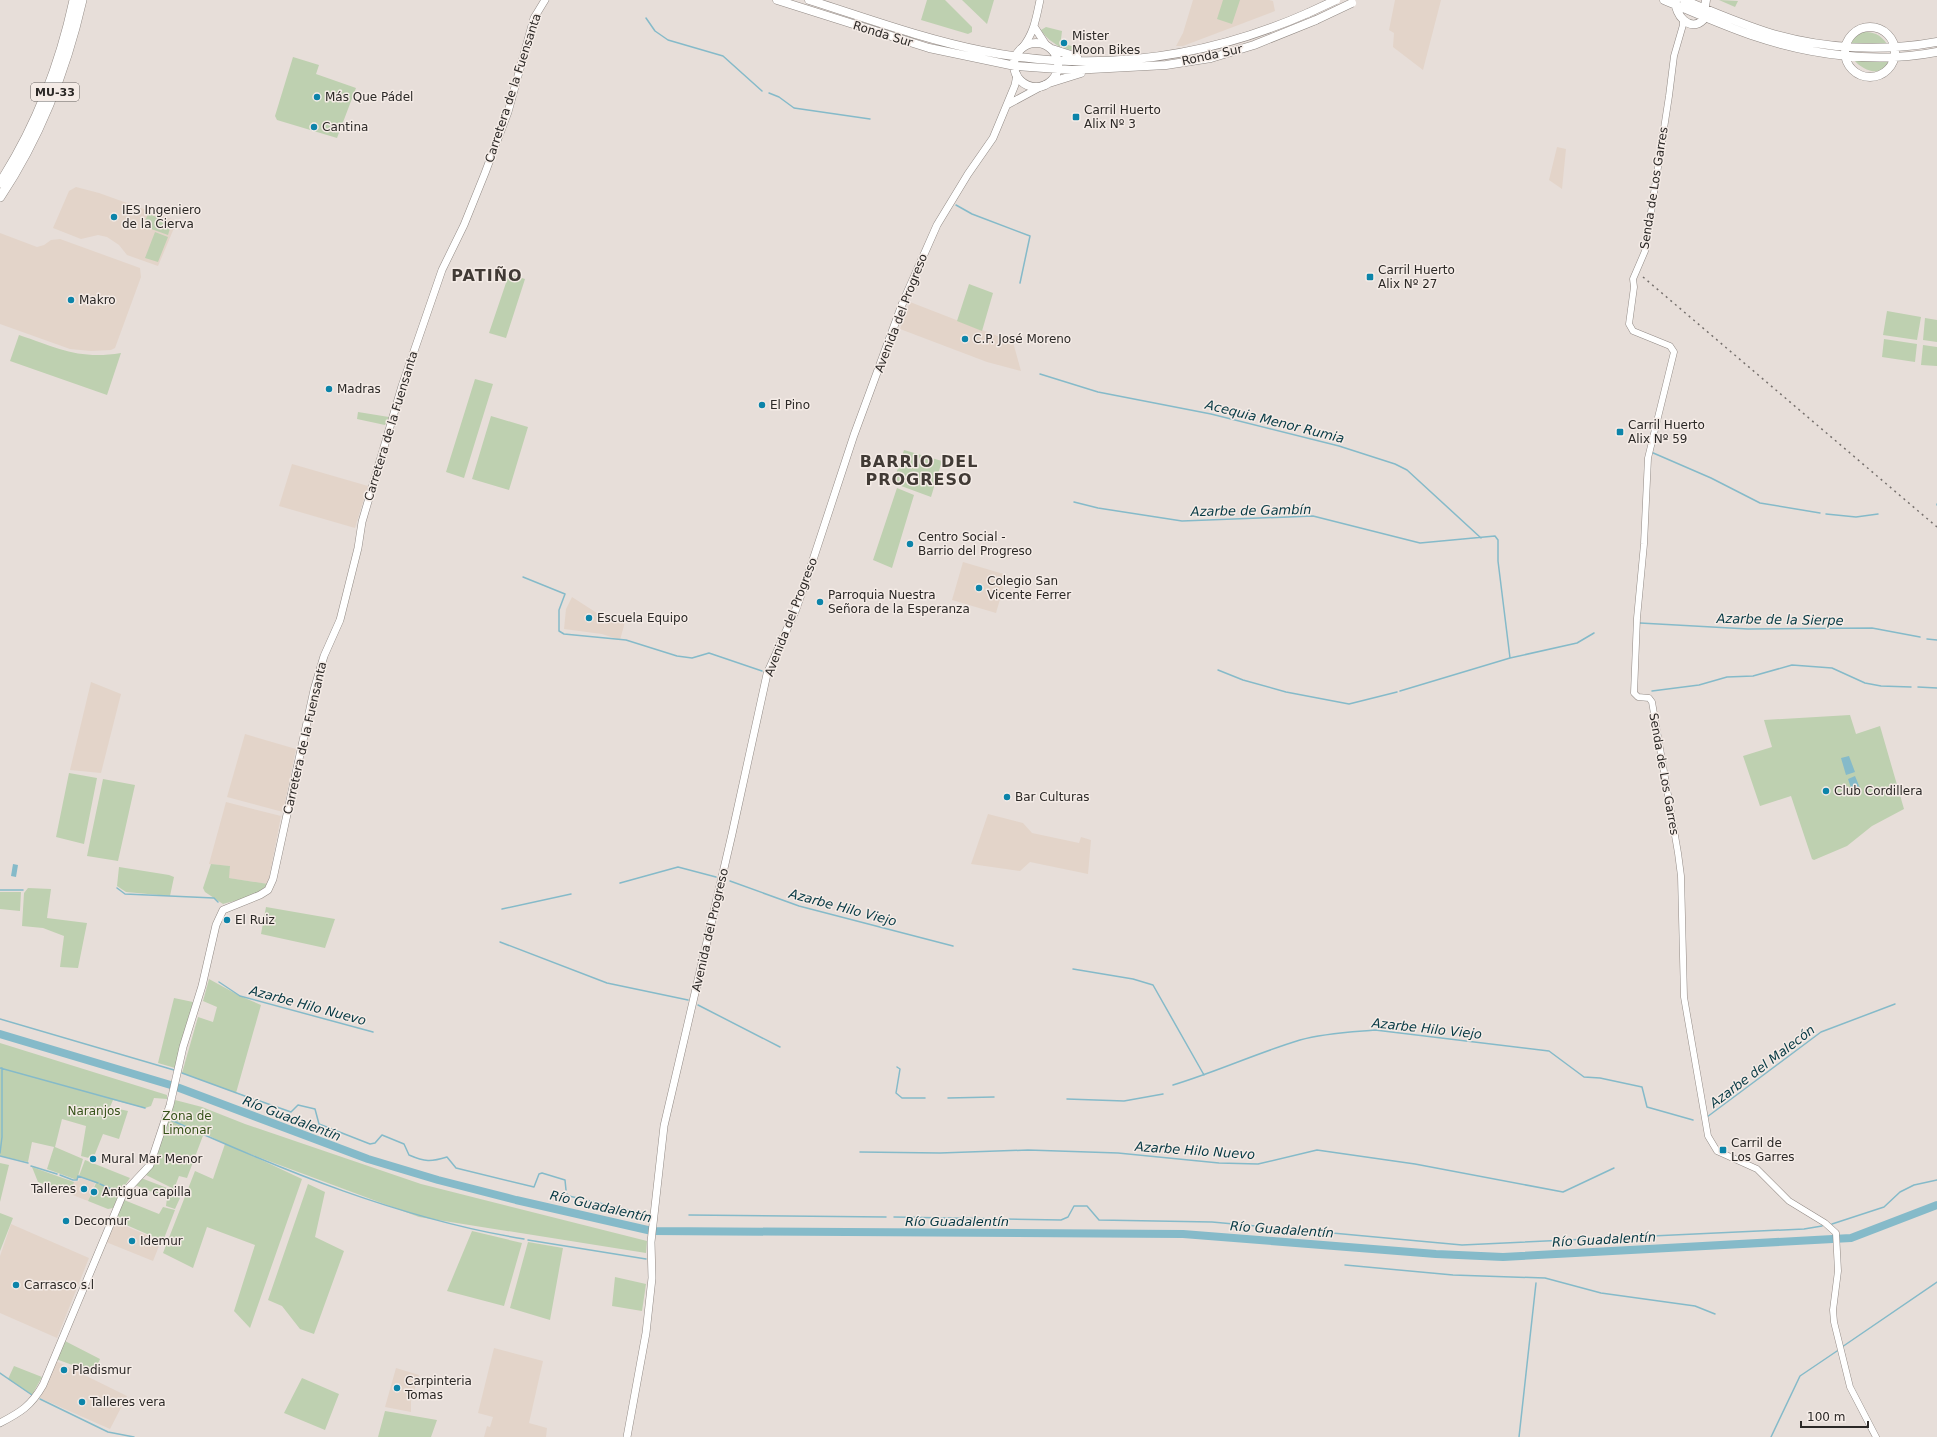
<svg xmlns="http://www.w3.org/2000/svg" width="1937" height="1437" font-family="'DejaVu Sans',sans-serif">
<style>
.built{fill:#e3d4c9}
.green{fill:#bed0b0}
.water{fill:#85bac9}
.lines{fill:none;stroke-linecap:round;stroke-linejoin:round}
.stream{stroke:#85bac9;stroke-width:1.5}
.river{stroke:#85bac9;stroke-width:8}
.tertiary-casing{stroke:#928a85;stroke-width:7}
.secondary-casing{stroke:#928a85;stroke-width:8}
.primary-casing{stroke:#928a85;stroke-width:9}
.motorway-casing{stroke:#928a85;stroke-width:10}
.tertiary{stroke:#fff;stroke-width:6}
.secondary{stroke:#fff;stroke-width:7}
.primary{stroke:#fff;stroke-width:8}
.motorway{stroke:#fff;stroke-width:9}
.rail{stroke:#76706d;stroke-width:1.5;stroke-dasharray:2 4;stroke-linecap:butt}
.primary-bridge-casing{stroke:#928a85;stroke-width:9;stroke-linecap:butt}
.primary-bridge{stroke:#fff;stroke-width:8}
.poi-dot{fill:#0c84a9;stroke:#f4ebe6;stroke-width:1.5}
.labels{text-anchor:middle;stroke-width:3;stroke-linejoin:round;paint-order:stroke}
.shield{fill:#f4ebe6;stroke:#676260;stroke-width:1}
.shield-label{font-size:11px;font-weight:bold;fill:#2b2826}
.street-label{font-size:12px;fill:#2b2826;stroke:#f4ebe6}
.poi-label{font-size:12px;fill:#2b2826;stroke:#f4ebe6;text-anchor:start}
.park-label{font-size:12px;fill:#365219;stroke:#f4ebe6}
.water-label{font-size:13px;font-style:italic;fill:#063944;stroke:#f4ebe6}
.district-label{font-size:16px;font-weight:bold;letter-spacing:1px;fill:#413a35;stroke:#f4ebe6}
</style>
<rect width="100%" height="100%" fill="#e7ded9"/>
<path class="built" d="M 1193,0 L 1269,0 L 1273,1 L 1275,11 L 1183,46 L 1176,46 L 1183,33 Z
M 1395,0 L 1441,0 L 1423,70 L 1393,47 L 1394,33 L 1389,30 Z
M 1557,147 L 1566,149 L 1562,189 L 1549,180 Z
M 76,187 L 99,193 L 177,221 L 158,266 L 127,255 L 119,245 L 107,237 L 98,235 L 81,239 L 53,228 L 69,191 Z
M 0,233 L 37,247 L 44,245 L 51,240 L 60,239 L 140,268 L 141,277 L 115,348 L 111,350 L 91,351 L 70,349 L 0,324 Z
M 910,302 L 1013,342 L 1021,371 L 987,362 L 900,329 Z
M 292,464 L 368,486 L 355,528 L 279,506 Z
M 963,562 L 1007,575 L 996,613 L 952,600 Z
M 572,597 L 600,615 L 625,622 L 620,640 L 602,634 L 564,629 L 566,609 Z
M 91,682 L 121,694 L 101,773 L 70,770 Z
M 245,734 L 296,749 L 283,812 L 227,797 Z
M 226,802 L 281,816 L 268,884 L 228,878 L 230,866 L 209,864 Z
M 988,814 L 1023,823 L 1032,833 L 1079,843 L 1081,837 L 1091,840 L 1088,874 L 1030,862 L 1020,871 L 971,864 Z
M 80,1178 L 95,1183 L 88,1201 L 70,1194 L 74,1182 L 79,1181 Z
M 116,1222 L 161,1241 L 153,1261 L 106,1242 Z
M 11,1224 L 89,1258 L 57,1338 L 0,1313 L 0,1256 Z
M 494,1348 L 543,1361 L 529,1423 L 547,1428 L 546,1437 L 484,1437 L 487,1426 L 490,1427 L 493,1417 L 478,1413 Z
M 54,1360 L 127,1396 L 110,1429 L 40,1398 Z
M 396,1368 L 419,1375 L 411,1401 L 411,1412 L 385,1407 Z"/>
<path class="green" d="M 927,0 L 945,0 L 972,27 L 972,32 L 968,34 L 921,20 Z
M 962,0 L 994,0 L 987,24 Z
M 1223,0 L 1240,0 L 1232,24 L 1217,19 Z
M 1719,0 L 1738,1 L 1735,7 Z
M 1046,27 L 1062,31 L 1060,47 C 1052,42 1046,38 1041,30 Z
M 1863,32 C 1874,32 1880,34 1887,44 L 1850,43 L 1854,36 Z
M 1064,44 L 1083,49 L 1083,53 L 1063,48 Z
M 293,57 L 319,65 L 316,74 L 356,88 L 337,138 L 277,120 L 275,116 Z
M 1854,60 L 1889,60 C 1884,79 1863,71 1854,60 Z
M 148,214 L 172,222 L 168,235 L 143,226 Z
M 155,232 L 168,237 L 158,262 L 145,258 Z
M 509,274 L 525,279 L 506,338 L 489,333 Z
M 969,284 L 993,293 L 982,331 L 957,321 Z
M 1887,311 L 1921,317 L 1917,340 L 1883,335 Z
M 1925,318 L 1937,320 L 1937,342 L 1923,340 Z
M 19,335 C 58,348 79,360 121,353 L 107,395 L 10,361 Z
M 1884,339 L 1917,344 L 1915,362 L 1882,357 Z
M 1923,345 L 1937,347 L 1937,366 L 1921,365 Z
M 475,379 L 493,384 L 464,478 L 446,472 Z
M 358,412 L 389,417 L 385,425 L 357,419 Z
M 491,416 L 528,427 L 509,490 L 472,479 Z
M 904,450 L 942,461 L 931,497 L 893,483 Z
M 897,488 L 914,495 L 892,568 L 873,560 Z
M 1850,715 L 1856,734 L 1880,726 L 1904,809 L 1872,826 L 1847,846 L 1814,860 L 1812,859 L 1791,796 L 1760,806 L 1743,756 L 1772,747 L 1764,720 Z
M 69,773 L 97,778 L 84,844 L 56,837 Z
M 103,779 L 135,785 L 118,861 L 87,856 Z
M 211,864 L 230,866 L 229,878 L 268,884 C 256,897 240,899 223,904 L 205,892 L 203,888 Z
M 119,867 L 169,875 L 174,877 L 170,896 L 126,892 L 117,886 Z
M 28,888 L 51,889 L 47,918 L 87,923 L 78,968 L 60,967 L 64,936 L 43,928 L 22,926 L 24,893 Z
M 0,892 L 21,892 L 20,911 L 0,909 Z
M 266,907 L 335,919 L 325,948 L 261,934 Z
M 209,979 L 240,996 L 261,1005 L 236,1093 L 182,1073 L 198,1017 L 213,1022 L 217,1007 L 203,1001 Z
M 174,998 L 193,1002 L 175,1068 L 158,1063 Z
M 0,1043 L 167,1095 L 167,1099 L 154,1098 L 151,1106 L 145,1108 L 113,1100 L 110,1107 L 128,1111 L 119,1139 L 103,1134 L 93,1159 L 81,1156 L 86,1126 L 62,1119 L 55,1147 L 83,1159 L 77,1180 L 47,1169 L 54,1147 L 32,1142 L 28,1162 L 0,1156 Z
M 175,1100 L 202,1107 L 245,1124 L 421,1184 L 647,1241 L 646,1253 L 419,1217 L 242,1151 L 302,1179 L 250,1328 L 234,1311 L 255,1245 L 207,1227 L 193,1268 L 163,1253 L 195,1171 L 213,1179 L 225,1144 L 204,1133 L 187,1178 L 179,1176 L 174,1189 L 146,1175 L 153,1164 Z
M 85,1160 L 130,1178 L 119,1194 L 113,1208 L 108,1209 L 88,1201 L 96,1183 L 79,1176 Z
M 0,1163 L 9,1165 L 0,1202 Z
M 32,1167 L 74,1182 L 70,1194 L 38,1182 Z
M 141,1178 L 175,1191 L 180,1198 L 175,1209 L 166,1206 L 167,1198 L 135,1185 Z
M 308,1184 L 325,1192 L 315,1237 L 344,1251 L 314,1334 L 300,1329 L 282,1306 L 268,1300 Z
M 124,1200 L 159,1214 L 163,1207 L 175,1210 L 163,1241 L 115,1220 Z
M 0,1213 L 13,1218 L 0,1251 Z
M 472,1231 L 522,1243 L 504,1306 L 447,1291 Z
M 528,1242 L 563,1248 L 550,1320 L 510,1308 Z
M 615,1277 L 646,1284 L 642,1311 L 612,1306 Z
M 65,1341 L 100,1359 L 94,1373 L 56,1359 Z
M 14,1366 L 42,1377 L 32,1395 L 8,1379 Z
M 302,1378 L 339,1394 L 325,1430 L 284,1413 Z
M 385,1411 L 437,1420 L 431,1437 L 378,1437 Z"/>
<path class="water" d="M 1849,756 L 1855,772 L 1846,775 L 1841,758 Z
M 1855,776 L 1860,788 L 1852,791 L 1848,779 Z
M 13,864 L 18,865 L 16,877 L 11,876 Z"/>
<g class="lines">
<path class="stream" d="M 646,18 L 655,31 L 668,40 L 723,56 L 762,91
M 769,93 L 779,97 L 794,108 L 870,119
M 956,205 L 972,214 L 1030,236 L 1020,283
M 1040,374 L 1098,392 L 1211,414 L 1339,446 L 1395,464 L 1407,470 L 1481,538
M 1651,452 L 1711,478 L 1760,503 L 1820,513
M 1074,502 L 1098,508 L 1182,521 L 1313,516 L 1420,543 L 1495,536 L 1498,540 L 1498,561 L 1510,658
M 1937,505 L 1937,504
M 1826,514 L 1856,517 L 1878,514
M 523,577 L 565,594 L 559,610 L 559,631 L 564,634 L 626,640 L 677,656 L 692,658 L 709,653 L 762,671
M 1640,623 L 1748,629 L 1872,628 L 1920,637
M 1927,639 L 1937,640
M 1218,670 L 1243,680 L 1286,692 L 1349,704 L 1397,692
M 1918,687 L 1937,688
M 1400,691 L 1510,658 L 1577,643 L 1594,633
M 1652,691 L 1699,685 L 1727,677 L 1753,676 L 1792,665 L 1832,668 L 1865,683 L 1881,686 L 1911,687
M 730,881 L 799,906 L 953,946
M 620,883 L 678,867 L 716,877
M 117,888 L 125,894 L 214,898 L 218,902
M 0,890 L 23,890
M 502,909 L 571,894
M 500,942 L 607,983 L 688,1000
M 1073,969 L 1133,979 L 1153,985 L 1204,1075
M 219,982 L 240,996 L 373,1032
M 698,1005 L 780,1047
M 0,1019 L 174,1070
M 897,1067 L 900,1069 L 896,1093 L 902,1098 L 925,1098
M 0,1068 L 145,1108
M 182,1073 L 253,1099
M 1173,1085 C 1216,1072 1257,1053 1300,1040 C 1324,1033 1351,1032 1375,1030 L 1549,1051 L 1584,1077 L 1600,1078 L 1642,1087 L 1647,1107 L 1693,1120
M 948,1098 L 994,1097
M 1067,1099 L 1124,1101 L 1163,1094
M 257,1100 L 291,1112 L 298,1105 L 315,1109 L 319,1124 L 370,1144 L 375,1143 L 382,1135 L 404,1144 L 409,1155 C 425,1162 431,1162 447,1157 L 456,1168 L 534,1187 L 539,1174 L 542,1173 L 565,1180 L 566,1190
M 1707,1117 L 1821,1032 L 1895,1004
M 171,1120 C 284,1171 401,1219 524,1239
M 860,1152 L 940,1153 L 1028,1150 L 1118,1153 L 1219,1163 L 1258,1164 L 1317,1150 L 1415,1164 L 1563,1192 L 1614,1168
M 0,1153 L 2,1137 L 2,1068
M 0,1156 L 28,1163
M 31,1166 L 57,1174
M 60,1175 L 73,1180 L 77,1180 L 78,1176 L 98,1183
M 100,1184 L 118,1192
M 567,1194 L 569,1196 L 646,1214
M 689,1215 L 886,1217
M 894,1217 L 1061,1220 L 1068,1217 L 1074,1206 L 1087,1206 L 1099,1220 L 1212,1222 L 1462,1245 L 1804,1229 L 1822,1226
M 1832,1224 L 1884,1207 L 1900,1192 L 1914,1185 L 1937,1180
M 528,1240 L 646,1259
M 1345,1265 L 1453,1275 L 1545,1278 L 1601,1293 L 1695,1306 L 1715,1314
M 1842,1347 L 1937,1282
M 0,1373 L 32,1395
M 40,1399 L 108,1432 L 134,1437
M 1519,1437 L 1536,1283
M 1771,1437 L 1800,1376 L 1837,1351"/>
<path class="river" d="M 0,1034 L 174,1086 L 368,1159 L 438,1180 L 516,1200 L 652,1231 L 1183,1234 L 1436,1254 L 1503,1257 L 1851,1238 L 1937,1205"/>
<defs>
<path id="tertiary" d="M 1683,20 L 1683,25 L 1674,56 L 1669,96 L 1645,251 L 1633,279 L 1634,287 L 1629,324 L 1633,331 L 1670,346 L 1674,352 L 1648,458 L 1644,544 L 1637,618 L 1634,693 L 1638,697 L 1649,698 L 1652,702 L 1678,853 L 1681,876 L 1684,997 L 1708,1136 L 1717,1151 L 1757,1169 L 1789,1201 L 1825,1223 L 1836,1233 L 1838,1271 L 1833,1310 L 1834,1322 L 1850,1387 L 1876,1437"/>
<path id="secondary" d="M 1035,28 L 1046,45
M 1022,48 C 1034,33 1036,19 1040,0
M 1007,105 L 1044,85
M 0,1423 C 21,1412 31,1406 43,1385 L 123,1194 L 150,1165 L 170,1105 L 183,1047 L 202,986 L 216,925 L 223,910 L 260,895 L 268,890 L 273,879 L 314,690 L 324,656 L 340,620 L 358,548 L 362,522 L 402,386 L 442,270 L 464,225 L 485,173 L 508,112 L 534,18 L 545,0
M 627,1437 L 646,1333 L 652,1278 L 651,1242 L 664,1126 L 732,834 L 767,674 L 796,609 L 809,572 L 854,435 L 903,302 L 937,225 L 968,174 L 993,138 L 1015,85 L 1017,75"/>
<path id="primary" d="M 777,0 L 929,48 L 1015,66 L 1072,70 L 1166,65 L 1211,58 L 1254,45 L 1316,20
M 809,0 C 866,18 923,39 983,51 C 1094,73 1204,59 1308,13
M 1664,0 C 1693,12 1722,25 1751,35 C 1810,55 1876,64 1937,52
M 1684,0 C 1713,12 1743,25 1773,34 C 1825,49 1883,52 1937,42
M 1676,1 C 1674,14 1690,33 1703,20 L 1706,0
M1845 52a25 25 0 1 1 50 0a25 25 0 1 1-50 0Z
M1014 65a22 22 0 1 1 44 0a22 22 0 1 1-44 0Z
M 1052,49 L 1077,57
M 1049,83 L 1081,73"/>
<path id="motorway" d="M 0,183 C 36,127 60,65 74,0
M 0,197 C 40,137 66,70 82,0"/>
</defs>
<use href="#tertiary" class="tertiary-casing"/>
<use href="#secondary" class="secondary-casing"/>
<use href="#primary" class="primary-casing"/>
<use href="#motorway" class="motorway-casing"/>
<use href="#tertiary" class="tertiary"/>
<use href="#secondary" class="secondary"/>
<use href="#primary" class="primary"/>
<use href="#motorway" class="motorway"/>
<path class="rail" d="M 1643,277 L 1937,527"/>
<defs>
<path id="primary-bridge" d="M 1308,13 L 1336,0
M 1316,20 L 1352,3"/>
</defs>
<use href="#primary-bridge" class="primary-bridge-casing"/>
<use href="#primary-bridge" class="primary-bridge"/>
</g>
<g class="poi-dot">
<circle cx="1064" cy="43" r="4"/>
<circle cx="317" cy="97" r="4"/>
<rect x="1072" y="113" width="8" height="8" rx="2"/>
<circle cx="314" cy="127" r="4"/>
<circle cx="114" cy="217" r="4"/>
<rect x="1366" y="273" width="8" height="8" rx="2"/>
<circle cx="71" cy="300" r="4"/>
<circle cx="965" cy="339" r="4"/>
<circle cx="329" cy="389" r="4"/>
<circle cx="762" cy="405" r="4"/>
<rect x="1616" y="428" width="8" height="8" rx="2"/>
<circle cx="910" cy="544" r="4"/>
<circle cx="979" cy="588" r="4"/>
<circle cx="820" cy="602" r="4"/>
<circle cx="589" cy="618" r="4"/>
<circle cx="1826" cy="791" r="4"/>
<circle cx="1007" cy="797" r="4"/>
<circle cx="227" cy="920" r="4"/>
<rect x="1719" y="1146" width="8" height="8" rx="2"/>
<circle cx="93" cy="1159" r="4"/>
<circle cx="84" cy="1189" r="4"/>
<circle cx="94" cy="1192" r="4"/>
<circle cx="66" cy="1221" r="4"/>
<circle cx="132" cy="1241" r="4"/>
<circle cx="16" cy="1285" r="4"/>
<circle cx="64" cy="1370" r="4"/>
<circle cx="397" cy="1388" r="4"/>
<circle cx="82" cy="1402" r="4"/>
</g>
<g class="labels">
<rect class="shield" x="31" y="83" width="48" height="18" rx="3"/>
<g class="shield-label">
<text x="55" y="96">MU-33</text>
</g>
<g class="street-label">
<text transform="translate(883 34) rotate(17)" y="4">Ronda Sur</text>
<text transform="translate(1212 55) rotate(-12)" y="4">Ronda Sur</text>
<text transform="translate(513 88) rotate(-72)" y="4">Carretera de la Fuensanta</text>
<text transform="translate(1654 188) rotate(-81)" y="4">Senda de Los Garres</text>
<text transform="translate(901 313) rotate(-69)" y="4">Avenida del Progreso</text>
<text transform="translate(391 426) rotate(-73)" y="4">Carretera de la Fuensanta</text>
<text transform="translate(791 617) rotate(-69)" y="4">Avenida del Progreso</text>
<text transform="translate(305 738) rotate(-77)" y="4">Carretera de la Fuensanta</text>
<text transform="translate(1664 774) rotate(80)" y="4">Senda de Los Garres</text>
<text transform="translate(710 930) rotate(-77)" y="4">Avenida del Progreso</text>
</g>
<g class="poi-label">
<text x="1072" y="40">Mister<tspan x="1072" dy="14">Moon Bikes</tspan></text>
<text x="325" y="101">Más Que Pádel</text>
<text x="1084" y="114">Carril Huerto<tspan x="1084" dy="14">Alix Nº 3</tspan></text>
<text x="322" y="131">Cantina</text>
<text x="122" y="214">IES Ingeniero<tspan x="122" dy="14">de la Cierva</tspan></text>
<text x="1378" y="274">Carril Huerto<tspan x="1378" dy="14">Alix Nº 27</tspan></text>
<text x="79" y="304">Makro</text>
<text x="973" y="343">C.P. José Moreno</text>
<text x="337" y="393">Madras</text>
<text x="770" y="409">El Pino</text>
<text x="1628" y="429">Carril Huerto<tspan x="1628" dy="14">Alix Nº 59</tspan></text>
<text x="918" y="541">Centro Social -<tspan x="918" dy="14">Barrio del Progreso</tspan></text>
<text x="987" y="585">Colegio San<tspan x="987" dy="14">Vicente Ferrer</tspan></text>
<text x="828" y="599">Parroquia Nuestra<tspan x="828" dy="14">Señora de la Esperanza</tspan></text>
<text x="597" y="622">Escuela Equipo</text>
<text x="1834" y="795">Club Cordillera</text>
<text x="1015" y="801">Bar Culturas</text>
<text x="235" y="924">El Ruiz</text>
<text x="1731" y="1147">Carril de<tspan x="1731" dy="14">Los Garres</tspan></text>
<text x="101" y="1163">Mural Mar Menor</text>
<text x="76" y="1193" text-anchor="end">Talleres</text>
<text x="102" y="1196">Antigua capilla</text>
<text x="74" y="1225">Decomur</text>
<text x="140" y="1245">Idemur</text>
<text x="24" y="1289">Carrasco s.l</text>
<text x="72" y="1374">Pladismur</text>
<text x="405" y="1385">Carpinteria<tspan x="405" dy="14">Tomas</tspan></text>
<text x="90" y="1406">Talleres vera</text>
</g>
<g class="park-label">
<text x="94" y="1115">Naranjos</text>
<text x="187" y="1120">Zona de<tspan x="187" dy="14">Limonar</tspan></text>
</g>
<g class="water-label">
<text transform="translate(1275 421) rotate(14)" y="5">Acequia Menor Rumia</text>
<text transform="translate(1251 510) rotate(-1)" y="5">Azarbe de Gambín</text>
<text transform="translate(1780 619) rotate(1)" y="5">Azarbe de la Sierpe</text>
<text transform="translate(843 907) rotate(15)" y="5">Azarbe Hilo Viejo</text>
<text transform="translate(308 1005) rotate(15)" y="5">Azarbe Hilo Nuevo</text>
<text transform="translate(1427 1028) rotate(6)" y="5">Azarbe Hilo Viejo</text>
<text transform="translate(1762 1066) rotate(-37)" y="5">Azarbe del Malecón</text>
<text transform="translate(292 1118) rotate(21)" y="5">Río Guadalentín</text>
<text transform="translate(1195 1150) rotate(4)" y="5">Azarbe Hilo Nuevo</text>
<text transform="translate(601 1206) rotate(13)" y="5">Río Guadalentín</text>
<text x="957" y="1226">Río Guadalentín</text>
<text transform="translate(1282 1229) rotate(4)" y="5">Río Guadalentín</text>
<text transform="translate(1604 1239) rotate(-3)" y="5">Río Guadalentín</text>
</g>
<g class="district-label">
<text x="487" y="281">PATIÑO</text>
<text x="919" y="467">BARRIO DEL<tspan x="919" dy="18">PROGRESO</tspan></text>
</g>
</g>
<path d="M1801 1421v6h67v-6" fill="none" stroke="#2b2826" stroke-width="2"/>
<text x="1807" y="1421" font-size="12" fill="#2b2826" stroke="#f4ebe6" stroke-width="3" paint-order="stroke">100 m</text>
</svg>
